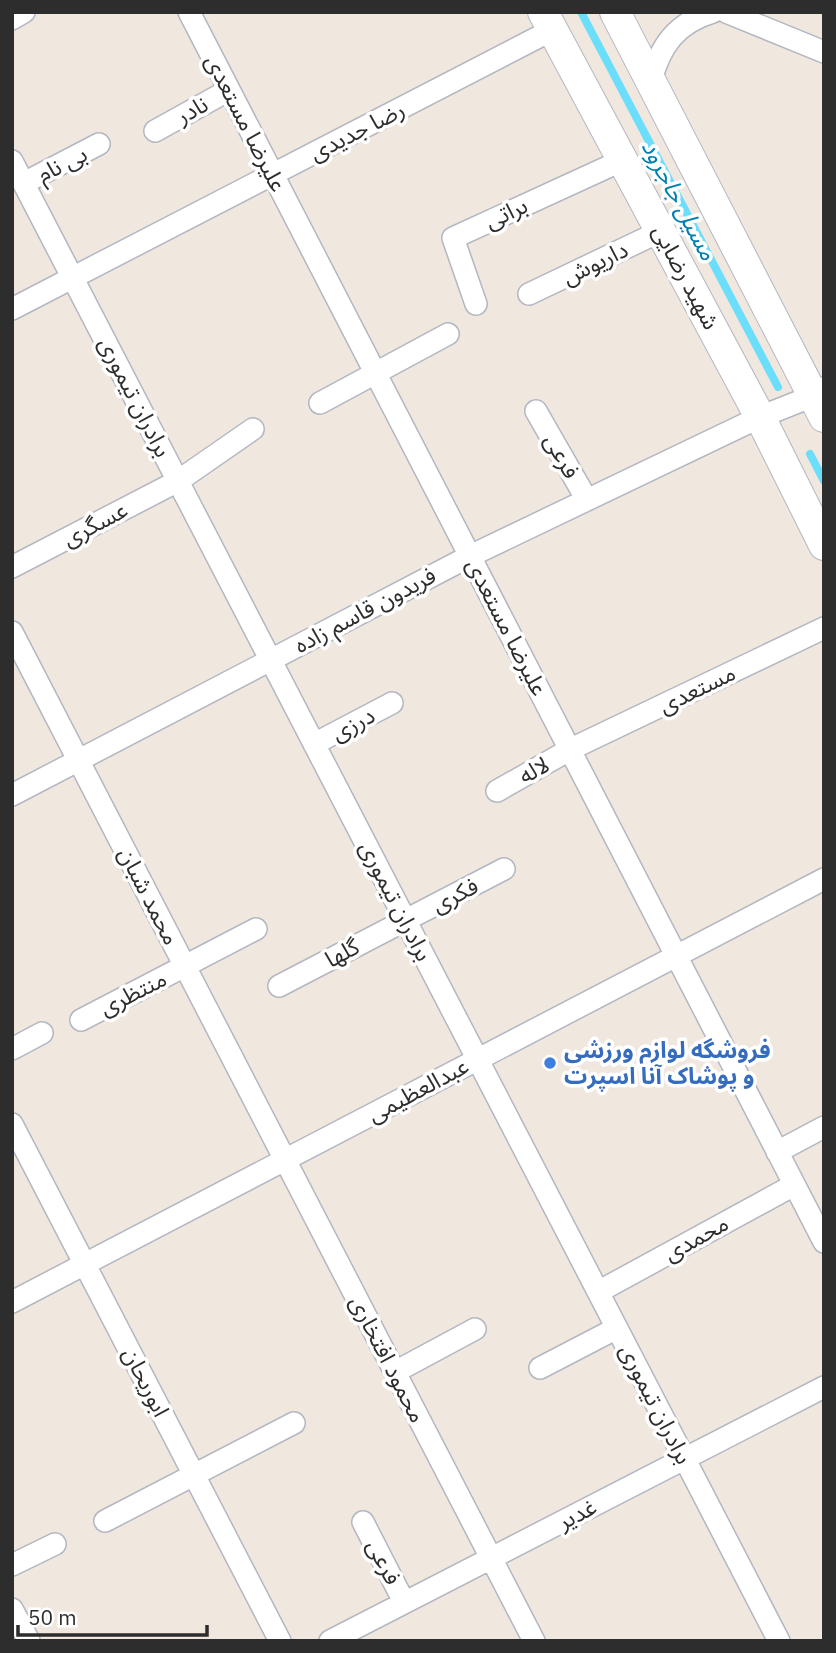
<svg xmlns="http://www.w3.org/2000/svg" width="836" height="1653" font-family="'IBM Plex Sans','Noto Sans Arabic',sans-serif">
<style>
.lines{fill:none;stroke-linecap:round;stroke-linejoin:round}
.stream{stroke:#6adefa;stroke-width:8}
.street-casing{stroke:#b3b7c2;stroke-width:24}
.secondary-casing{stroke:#b3b7c2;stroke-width:32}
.street{stroke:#fff;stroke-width:21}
.secondary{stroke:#fff;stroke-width:30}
.shop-dot{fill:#3f7fe0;stroke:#fff;stroke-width:2.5}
.labels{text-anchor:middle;stroke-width:7;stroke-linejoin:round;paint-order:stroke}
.street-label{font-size:23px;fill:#2d2d2d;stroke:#fff}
.shop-label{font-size:23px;font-weight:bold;fill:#366cbe;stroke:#fff;text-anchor:start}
.water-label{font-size:24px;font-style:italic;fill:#017fae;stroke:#fff}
</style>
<rect width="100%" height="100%" fill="#f0e7df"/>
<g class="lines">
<path class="stream" d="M 581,12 L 778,387
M 810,454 L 824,481"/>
<defs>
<path id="street" d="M 189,12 L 824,1242
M 726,12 L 824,52
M 12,19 L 24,12
M 651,81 C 660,46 676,23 713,12
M 155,131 L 229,90
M 12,161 L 779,1641
M 24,183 L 99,144
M 529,294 L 661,231
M 476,304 L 453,238 L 623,160
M 12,309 L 552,30
M 320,403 L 448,334
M 536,411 L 587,500
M 12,567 L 178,481 L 253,429
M 12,632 L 534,1641
M 314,744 L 392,703
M 497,791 L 571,749 L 824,628
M 12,795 L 470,556 L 760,417 L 813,396 L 822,388
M 279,986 L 504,869
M 81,1020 L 256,929
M 12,1049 L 42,1033
M 12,1124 L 280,1641
M 777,1152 L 824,1127
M 598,1292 L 794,1185
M 12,1302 L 824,879
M 540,1368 L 617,1328
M 395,1372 L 475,1329
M 105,1521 L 294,1423
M 363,1522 L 404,1602
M 12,1565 L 55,1544
M 12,1609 L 29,1641
M 330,1641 L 824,1387"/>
<path id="secondary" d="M 543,12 L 760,417 L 824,545
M 615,12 L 824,417"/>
</defs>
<use href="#street" class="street-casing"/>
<use href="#secondary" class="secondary-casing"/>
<use href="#street" class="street"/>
<use href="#secondary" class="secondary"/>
</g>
<circle class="shop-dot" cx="550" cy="1063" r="7"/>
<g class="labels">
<g class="street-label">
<text transform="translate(192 110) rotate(-29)" y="8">نادر</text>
<text transform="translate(246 123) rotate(63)" y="8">علیرضا مستعدی</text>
<text transform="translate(357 131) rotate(-27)" y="8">رضا جدیدی</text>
<text transform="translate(62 164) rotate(-27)" y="8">بی نام</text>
<text transform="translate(506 213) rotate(-25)" y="8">براتی</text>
<text transform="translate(595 263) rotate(-26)" y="8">داریوش</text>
<text transform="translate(686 277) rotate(62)" y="8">شهید رضایی</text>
<text transform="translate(135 397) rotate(63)" y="8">برادران تیموری</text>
<text transform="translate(562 456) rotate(61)" y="8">فرعی</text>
<text transform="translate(95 524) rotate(-28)" y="8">عسگری</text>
<text transform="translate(365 610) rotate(-28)" y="8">فریدون قاسم زاده</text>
<text transform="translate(507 627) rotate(63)" y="8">علیرضا مستعدی</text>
<text transform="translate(697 689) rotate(-26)" y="8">مستعدی</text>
<text transform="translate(353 724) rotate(-28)" y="8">درزی</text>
<text transform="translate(534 770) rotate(-29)" y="8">لاله</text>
<text transform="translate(455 895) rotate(-27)" y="8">فکری</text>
<text transform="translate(149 896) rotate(63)" y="8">محمد شبان</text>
<text transform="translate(396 901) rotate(63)" y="8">برادران تیموری</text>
<text transform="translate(342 953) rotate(-28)" y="8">گلها</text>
<text transform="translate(133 993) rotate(-27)" y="8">منتظری</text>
<text transform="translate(418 1090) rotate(-28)" y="8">عبدالعظیمی</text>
<text transform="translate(696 1238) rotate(-29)" y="8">محمدی</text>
<text transform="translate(388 1359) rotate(63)" y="8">محمود افتخاری</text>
<text transform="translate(146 1382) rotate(63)" y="8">ابوریحان</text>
<text transform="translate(656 1404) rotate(63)" y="8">برادران تیموری</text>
<text transform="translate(577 1514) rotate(-27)" y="8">غدیر</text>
<text transform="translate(384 1562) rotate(63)" y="8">فرعی</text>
</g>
<g class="shop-label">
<text x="564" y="1058">فروشگه لوازم ورزشی<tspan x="564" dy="26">و پوشاک آنا اسپرت</tspan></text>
</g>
<g class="water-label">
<text transform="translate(679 200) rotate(62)" y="8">مسیل جاجرود</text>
</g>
</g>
<rect width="836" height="1653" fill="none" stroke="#2d2d2d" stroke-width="28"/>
<path d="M18 1625v10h189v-10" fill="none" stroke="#2d2d2d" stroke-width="3.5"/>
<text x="28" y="1625" font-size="21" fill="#2d2d2d" stroke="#ffffff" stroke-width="5" paint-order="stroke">50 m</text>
</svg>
